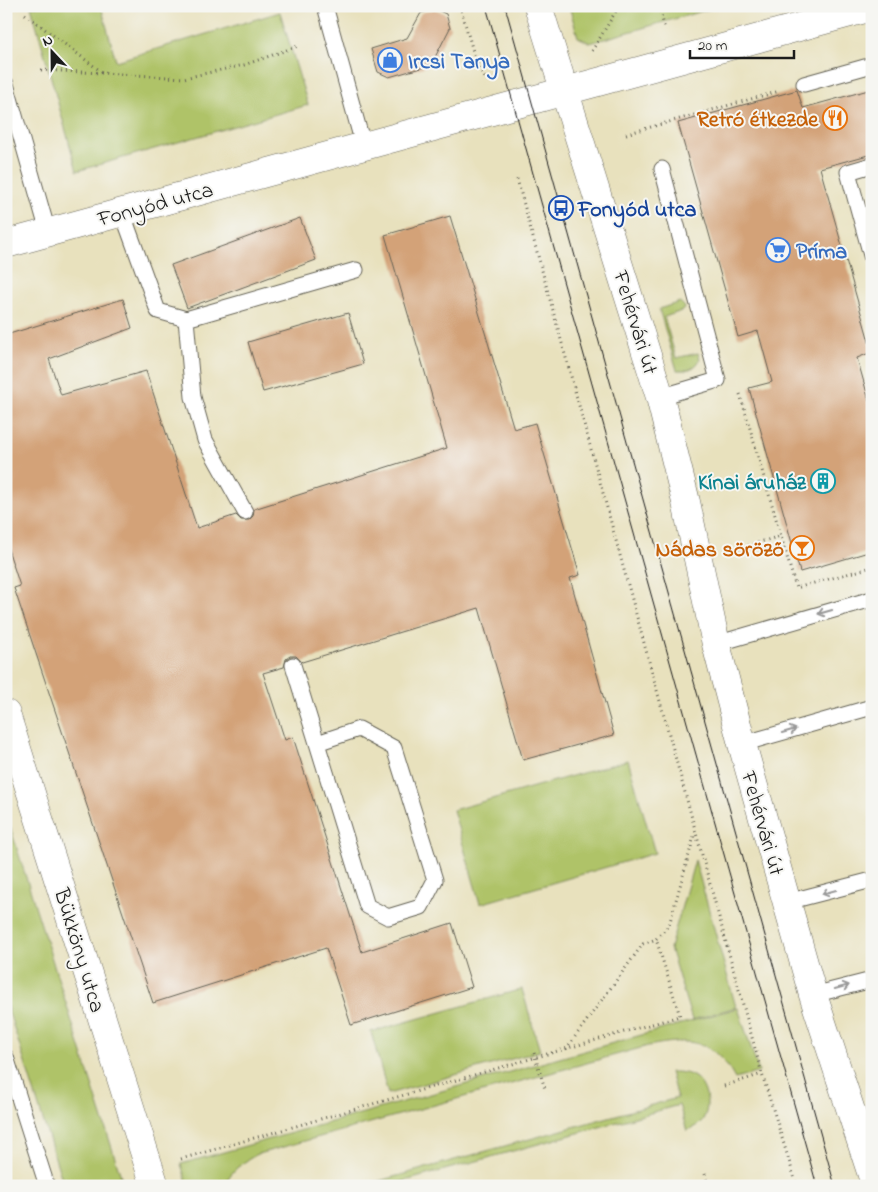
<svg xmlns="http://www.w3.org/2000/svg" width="878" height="1192" font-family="'Indie Flower',sans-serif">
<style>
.green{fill:#afc367;stroke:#667042}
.building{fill:#d3a278}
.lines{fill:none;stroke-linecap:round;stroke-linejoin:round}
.lane-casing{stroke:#636154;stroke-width:17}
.street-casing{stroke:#636154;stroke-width:29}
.secondary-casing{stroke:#636154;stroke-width:29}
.path{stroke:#636154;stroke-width:3;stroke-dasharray:1 4;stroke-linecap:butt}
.lane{stroke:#fff;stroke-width:15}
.street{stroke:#fff;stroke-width:28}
.secondary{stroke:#fff;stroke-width:28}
.tram{stroke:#1c1c1c;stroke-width:1}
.oneway{stroke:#999}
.labels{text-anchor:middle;stroke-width:4;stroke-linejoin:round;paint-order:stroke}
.shop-label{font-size:22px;font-weight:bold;fill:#366cbe;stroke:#f6f6f2;text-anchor:start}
.food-label{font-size:22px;font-weight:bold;fill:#c56008;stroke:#f6f6f2;text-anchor:end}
.street-label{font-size:22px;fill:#1c1c1c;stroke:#f6f6f2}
.transit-label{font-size:22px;font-weight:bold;fill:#164399;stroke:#f6f6f2;text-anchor:start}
.culture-label{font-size:22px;font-weight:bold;fill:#0d838f;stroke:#f6f6f2;text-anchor:end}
</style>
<rect width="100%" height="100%" fill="#f6f6f2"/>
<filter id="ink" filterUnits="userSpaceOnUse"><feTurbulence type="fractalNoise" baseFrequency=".02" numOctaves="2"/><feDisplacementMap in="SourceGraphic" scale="10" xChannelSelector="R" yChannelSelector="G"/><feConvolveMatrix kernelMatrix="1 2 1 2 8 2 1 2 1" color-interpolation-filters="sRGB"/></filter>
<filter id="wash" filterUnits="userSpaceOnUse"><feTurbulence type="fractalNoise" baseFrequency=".0096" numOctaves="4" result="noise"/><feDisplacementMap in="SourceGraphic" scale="20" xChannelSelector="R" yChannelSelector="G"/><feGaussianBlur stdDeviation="1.12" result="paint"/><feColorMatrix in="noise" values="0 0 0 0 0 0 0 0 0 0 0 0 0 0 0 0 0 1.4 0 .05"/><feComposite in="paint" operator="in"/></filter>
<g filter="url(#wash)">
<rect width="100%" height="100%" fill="#e8e1bd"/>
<path class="green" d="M 31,6 L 101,6 L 116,61 L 280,12 L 308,105 L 77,171 Z
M 569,6 L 720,6 L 590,43 L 578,37 Z
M 680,302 L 685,307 L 682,311 L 664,317 L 676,358 L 698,353 L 700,359 C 696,369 687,371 677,370 L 659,309 Z
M 628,760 L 655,853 L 480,904 L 453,810 Z
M 6,814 L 124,1186 L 64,1186 L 6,1003 Z
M 695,860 L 736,1007 L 692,1020 L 670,948 Z
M 522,989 L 540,1051 L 388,1094 L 371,1032 Z
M 738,1008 L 759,1072 L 735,1079 C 713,1038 690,1038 648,1046 L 258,1154 C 243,1162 231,1170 224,1186 L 188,1186 L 181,1164 Z
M 670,1072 C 679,1072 688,1072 696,1078 C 708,1088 711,1110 701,1122 C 698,1126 691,1128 687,1131 L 679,1105 L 387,1186 L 361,1186 L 677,1098 Z"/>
<g id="blocks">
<path class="building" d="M 435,9 L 446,14 L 450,28 L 431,65 L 389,77 L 378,72 L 371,49 L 407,38 L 421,13 Z
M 872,89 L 872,154 L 820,168 L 872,352 L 857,358 L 872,411 L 872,551 L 800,572 L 749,388 L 772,382 L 758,331 L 738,337 L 678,123 L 797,90 L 803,108 Z
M 450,216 L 514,429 L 535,423 L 580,575 L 570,578 L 614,735 L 523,760 L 479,608 L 302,662 L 296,656 L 290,656 L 286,659 L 284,667 L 263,673 L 285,740 L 293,737 L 362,952 L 452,923 L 472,987 L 351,1025 L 326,948 L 153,1003 L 14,588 L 20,586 L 6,543 L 6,335 L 123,299 L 132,328 L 49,359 L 61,395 L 146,371 L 197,528 L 236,515 L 241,520 L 249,520 L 253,516 L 254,509 L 447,448 L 385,235 Z
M 300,218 L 316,260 L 187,308 L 171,265 Z
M 348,313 L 363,364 L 263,392 L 248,342 Z"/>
</g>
</g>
<g filter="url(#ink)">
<use href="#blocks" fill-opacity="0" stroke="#636154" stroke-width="1"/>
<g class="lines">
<defs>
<path id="lane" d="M 325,6 L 364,148
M 6,84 L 48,232
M 804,84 L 872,65
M 872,165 L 848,172 L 872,259
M 122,212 L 158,311 L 186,319 L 193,397 L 205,440 L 245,512
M 186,319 L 356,270
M 660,397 L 718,380 L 662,169
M 716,644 L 872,599
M 293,665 L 367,906 L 388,917 L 421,907 L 435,880 L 394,748 L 359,729 L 317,743
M 742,744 L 872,707
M 787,902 L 872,880
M 813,995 L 872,980
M 6,1057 L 47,1186"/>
<path id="street" d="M 6,244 L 872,7
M 6,714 L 155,1186"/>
<path id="secondary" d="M 538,6 L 660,397 L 686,502 L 716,644 L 742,744 L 813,995 L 872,1175"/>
</defs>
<use href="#lane" class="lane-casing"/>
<use href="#street" class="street-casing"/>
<use href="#secondary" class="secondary-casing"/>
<path class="path" d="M 460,6 L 476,62 L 486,80
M 659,6 L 665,30
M 25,14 L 103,73 L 184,78 L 244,65 L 298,46
M 592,51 L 619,6
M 41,70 L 103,73
M 626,134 L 780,91
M 517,179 L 762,1074 L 797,1186
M 740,394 L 796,588 L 872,567
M 729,551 L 781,536
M 566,1049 L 643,944 L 656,939
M 534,1053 L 545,1089
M 724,1086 L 762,1074
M 181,1159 L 680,1016 L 656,939 L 669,925 L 695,833
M 705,1174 L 707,1181"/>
<use href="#lane" class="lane"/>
<use href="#street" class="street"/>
<use href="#secondary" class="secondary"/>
<path class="tram" d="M 486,6 L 817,1186
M 505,6 L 835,1186"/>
</g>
<defs><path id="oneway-shaft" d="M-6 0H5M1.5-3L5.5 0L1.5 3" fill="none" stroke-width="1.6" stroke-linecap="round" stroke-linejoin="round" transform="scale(1.25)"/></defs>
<g class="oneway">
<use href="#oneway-shaft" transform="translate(825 612) rotate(164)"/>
<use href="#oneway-shaft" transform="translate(789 731) rotate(-16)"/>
<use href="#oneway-shaft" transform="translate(829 892) rotate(165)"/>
<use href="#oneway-shaft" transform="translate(842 987) rotate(-15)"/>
</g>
</g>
<defs>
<symbol id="shop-ring" viewBox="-11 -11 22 22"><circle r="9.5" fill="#f6f6f2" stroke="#3f7fe0" stroke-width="1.5"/><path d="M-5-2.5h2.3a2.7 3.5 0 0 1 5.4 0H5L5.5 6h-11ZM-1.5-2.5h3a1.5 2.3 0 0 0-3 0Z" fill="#3f7fe0"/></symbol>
<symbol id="restaurant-ring" viewBox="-11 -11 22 22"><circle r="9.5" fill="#f6f6f2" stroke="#e8710a" stroke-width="1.5"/><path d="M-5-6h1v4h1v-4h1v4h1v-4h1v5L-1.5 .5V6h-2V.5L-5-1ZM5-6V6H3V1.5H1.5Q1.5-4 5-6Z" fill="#e8710a"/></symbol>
<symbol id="bus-ring" viewBox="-11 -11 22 22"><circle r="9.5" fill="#f6f6f2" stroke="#1a4fb4" stroke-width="1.5"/><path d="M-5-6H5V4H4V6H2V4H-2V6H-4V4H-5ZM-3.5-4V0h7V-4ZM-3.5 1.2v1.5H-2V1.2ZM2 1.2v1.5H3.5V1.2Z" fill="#1a4fb4"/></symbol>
<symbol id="supermarket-ring" viewBox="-11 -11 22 22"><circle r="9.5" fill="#f6f6f2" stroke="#3f7fe0" stroke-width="1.5"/><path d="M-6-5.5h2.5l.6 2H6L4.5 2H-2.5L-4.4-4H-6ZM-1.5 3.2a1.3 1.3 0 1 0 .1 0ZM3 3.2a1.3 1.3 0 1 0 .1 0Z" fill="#3f7fe0"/></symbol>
<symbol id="building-ring" viewBox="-11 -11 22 22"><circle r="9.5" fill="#f6f6f2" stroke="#0f9aa8" stroke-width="1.5"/><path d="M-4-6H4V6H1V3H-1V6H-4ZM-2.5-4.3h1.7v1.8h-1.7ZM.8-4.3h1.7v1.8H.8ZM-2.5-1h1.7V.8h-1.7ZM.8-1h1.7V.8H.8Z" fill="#0f9aa8"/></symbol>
<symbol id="bar-ring" viewBox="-11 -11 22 22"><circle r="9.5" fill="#f6f6f2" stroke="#e8710a" stroke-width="1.5"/><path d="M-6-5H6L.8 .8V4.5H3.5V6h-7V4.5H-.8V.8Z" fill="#e8710a"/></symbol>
</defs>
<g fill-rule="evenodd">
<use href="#shop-ring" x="376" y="46" width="28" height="28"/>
<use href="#restaurant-ring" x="821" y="104" width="28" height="28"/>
<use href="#bus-ring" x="547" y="194" width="28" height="28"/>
<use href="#supermarket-ring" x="764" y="236" width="28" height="28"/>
<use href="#building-ring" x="809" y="467" width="28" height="28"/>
<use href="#bar-ring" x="788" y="534" width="28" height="28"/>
</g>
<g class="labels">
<g class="shop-label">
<text x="408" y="68">Ircsi Tanya</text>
<text x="796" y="258">Príma</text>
</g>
<g class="food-label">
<text x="818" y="126">Retró étkezde</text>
<text x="784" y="556">Nádas söröző</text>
</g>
<g class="street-label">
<text transform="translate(155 203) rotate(-15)" y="8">Fonyód utca</text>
<text transform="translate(637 322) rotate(73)" y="8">Fehérvári út</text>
<text transform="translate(764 823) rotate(74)" y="8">Fehérvári út</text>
<text transform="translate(81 950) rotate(73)" y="8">Bükköny utca</text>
</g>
<g class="transit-label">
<text x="578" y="216">Fonyód utca</text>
</g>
<g class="culture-label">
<text x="806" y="489">Kínai áruház</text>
</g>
</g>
<rect width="878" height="1192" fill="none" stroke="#f6f6f2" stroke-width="25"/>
<g transform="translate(52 52) rotate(338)" stroke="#f6f6f2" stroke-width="4" paint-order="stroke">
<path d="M0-4L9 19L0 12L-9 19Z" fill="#1c1c1c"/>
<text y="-8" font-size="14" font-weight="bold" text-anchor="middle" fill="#1c1c1c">N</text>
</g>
<path d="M690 50v8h104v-8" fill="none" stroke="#1c1c1c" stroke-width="2.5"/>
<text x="698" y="50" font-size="15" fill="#1c1c1c" stroke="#f6f6f2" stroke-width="4" paint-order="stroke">20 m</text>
</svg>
